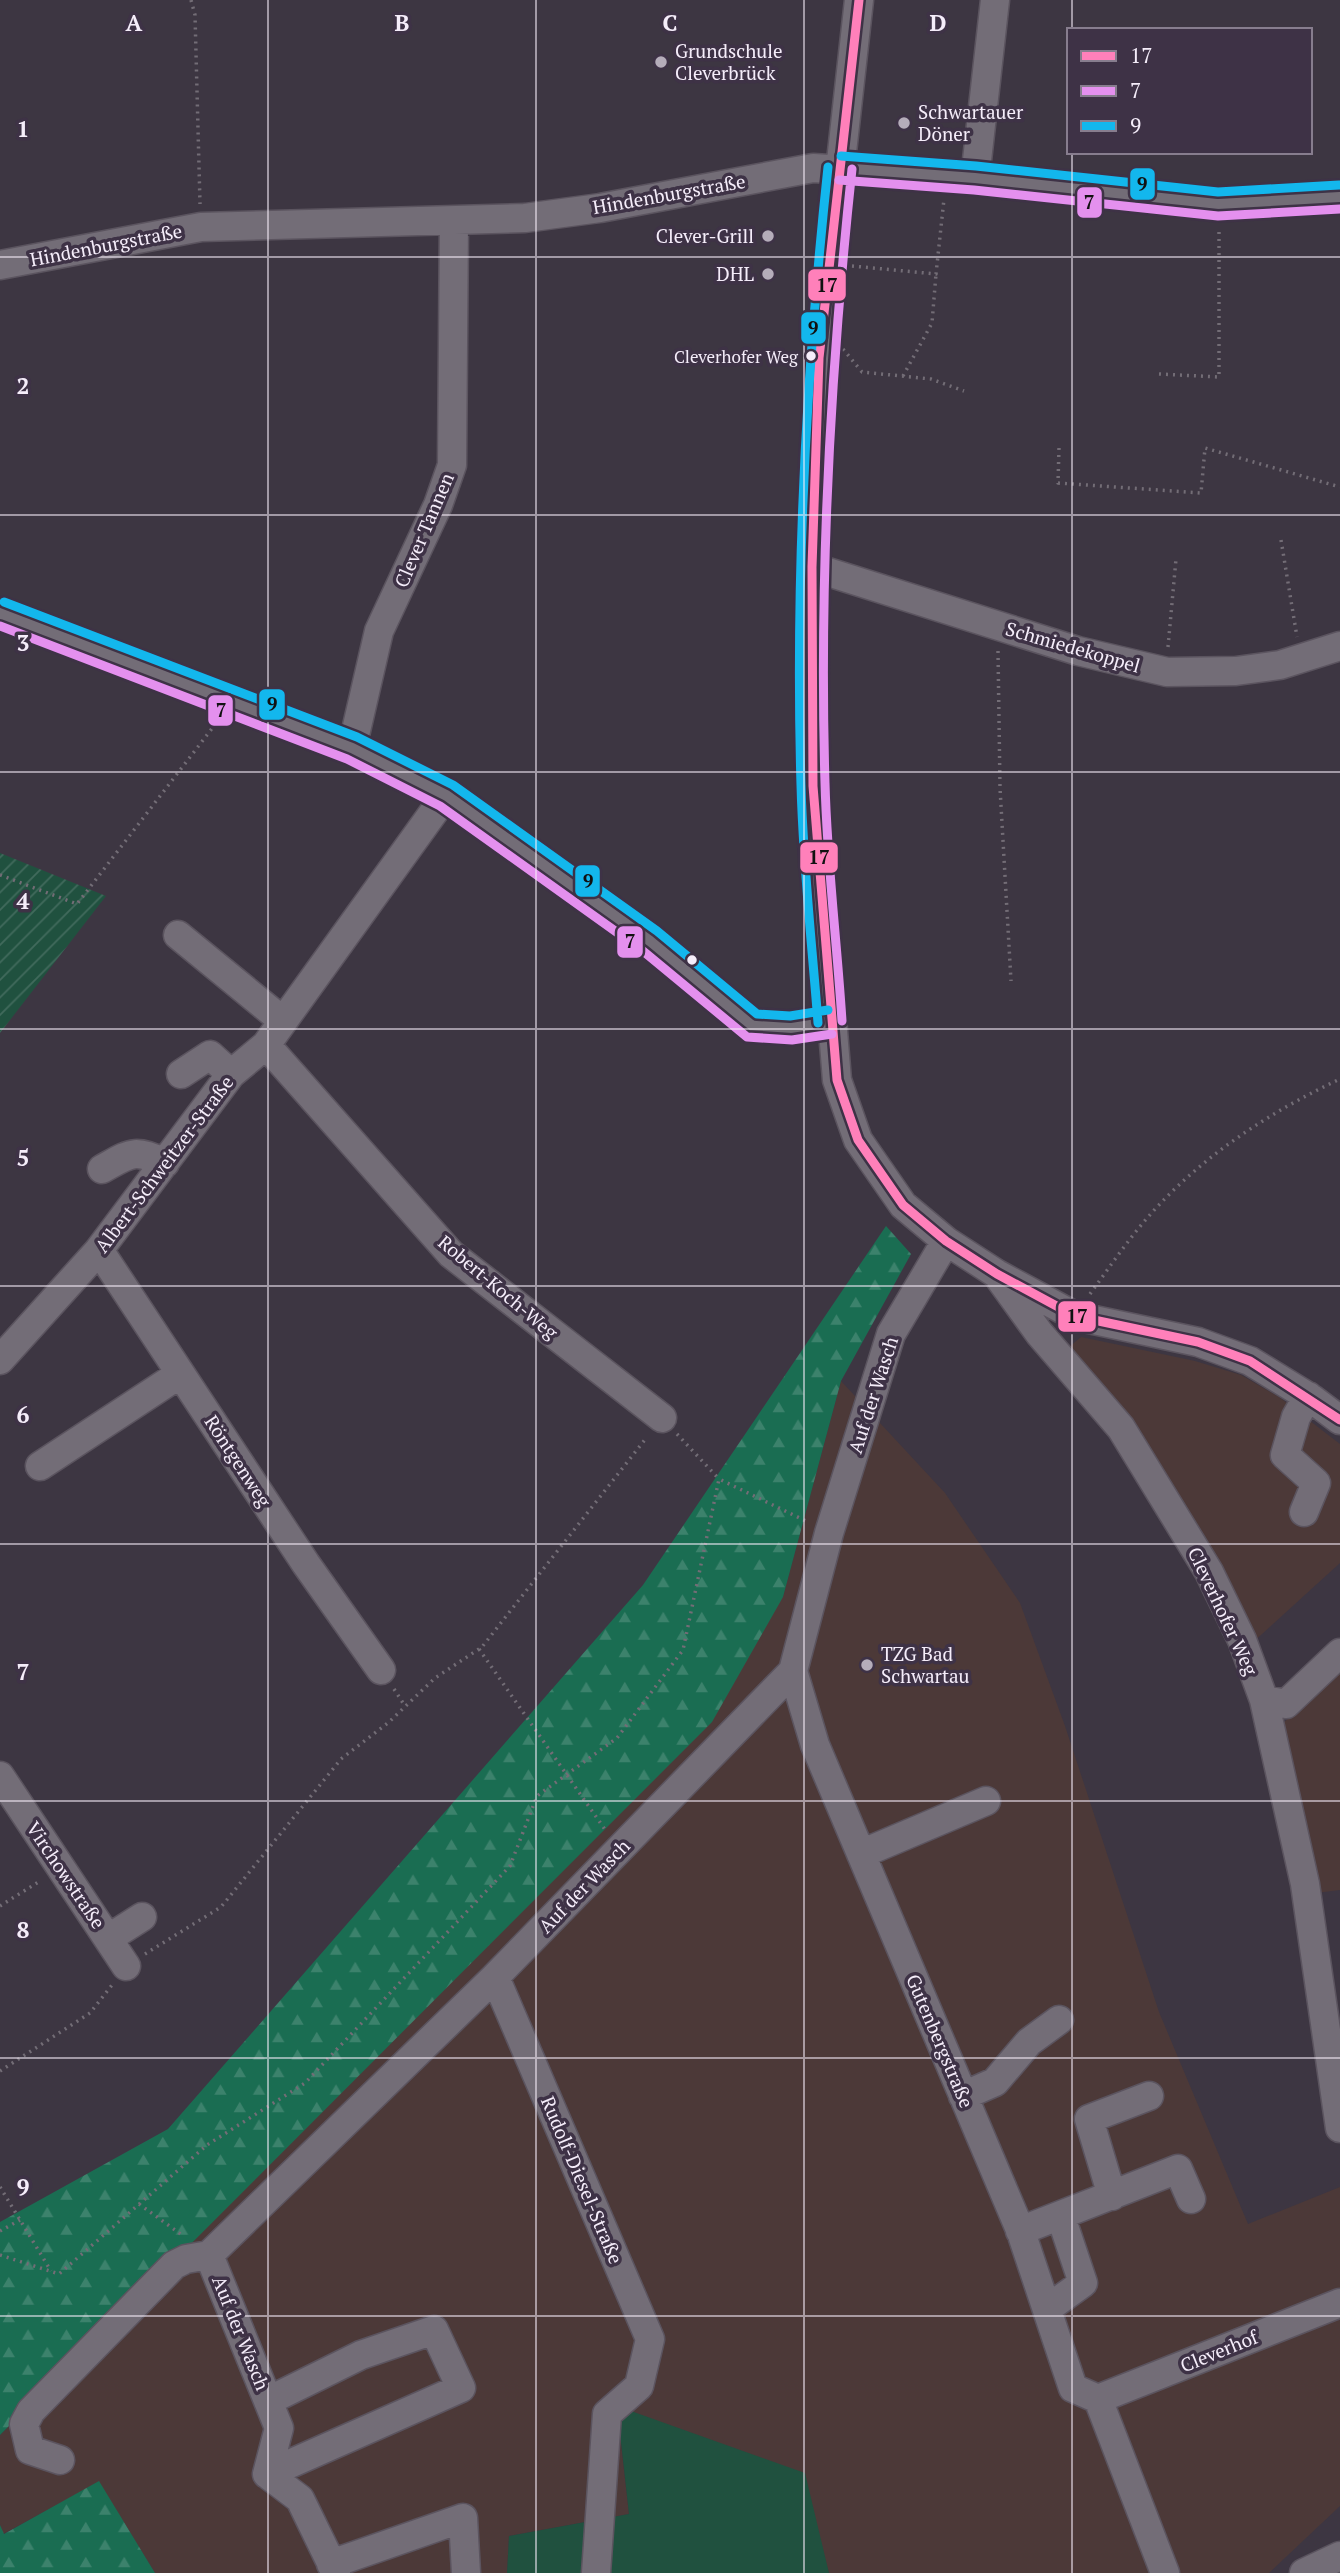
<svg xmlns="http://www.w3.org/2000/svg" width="1340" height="2573" font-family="'PT Serif',serif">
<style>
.commercial{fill:#4c3938}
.grass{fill:#20513f}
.forest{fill:url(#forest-firs)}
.garden{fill:url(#garden-furrows)}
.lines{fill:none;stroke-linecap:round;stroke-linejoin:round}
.minor-casing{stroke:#5b545f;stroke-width:31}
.path{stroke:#736d76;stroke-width:3.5;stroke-dasharray:2 5;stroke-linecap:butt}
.minor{stroke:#736d77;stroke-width:28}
.bus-1-casing{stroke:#3e3246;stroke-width:14}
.bus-2-casing{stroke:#3e3246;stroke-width:14}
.bus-3-casing{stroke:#3e3246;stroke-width:14}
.bus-1{stroke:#ff80ba;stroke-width:9}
.bus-2{stroke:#e490ee;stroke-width:9}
.bus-3{stroke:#13b7ed;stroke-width:9}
.grid{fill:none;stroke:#f5edfa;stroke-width:2;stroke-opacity:0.55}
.poi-dot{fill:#b5adba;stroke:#3e3246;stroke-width:2.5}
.bus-dot{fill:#f5edfa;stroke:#3e3246;stroke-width:2.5}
.labels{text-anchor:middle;stroke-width:7;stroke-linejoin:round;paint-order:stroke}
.bus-label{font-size:17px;fill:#f5edfa;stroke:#3e3246;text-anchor:end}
.poi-label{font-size:19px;fill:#f5edfa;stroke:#3e3246;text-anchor:start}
.street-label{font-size:19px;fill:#f5edfa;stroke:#3e3246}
.grid-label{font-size:23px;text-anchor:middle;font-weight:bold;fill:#f5edfa;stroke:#3e3246;stroke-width:7;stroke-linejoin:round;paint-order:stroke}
.line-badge{stroke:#3e3246;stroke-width:2.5}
.pale-badge-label{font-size:19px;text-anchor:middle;font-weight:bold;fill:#111}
</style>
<defs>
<pattern id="forest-firs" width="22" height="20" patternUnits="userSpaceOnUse" patternTransform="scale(1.75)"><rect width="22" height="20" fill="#1a6d52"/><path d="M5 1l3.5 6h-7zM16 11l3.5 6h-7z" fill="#3c826c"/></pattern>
<pattern id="garden-furrows" width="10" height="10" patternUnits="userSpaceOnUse" patternTransform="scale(1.75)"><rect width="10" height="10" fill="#20513f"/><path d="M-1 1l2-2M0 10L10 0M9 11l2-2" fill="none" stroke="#416a5c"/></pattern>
</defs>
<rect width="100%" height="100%" fill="#3d3642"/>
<path class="commercial" d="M 1081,1337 L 1195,1361 L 1241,1375 L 1279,1397 L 1340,1444 L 1340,1563 L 1251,1644 L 1068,1348 Z
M 841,1381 L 945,1493 L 1020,1603 L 1065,1726 L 1159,2012 L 1248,2224 L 1340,2187 L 1340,2506 L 1269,2573 L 829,2573 L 822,2550 L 617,2407 L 629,2514 L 509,2536 L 507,2573 L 155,2573 L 99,2482 L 3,2534 L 0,2525 L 0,2435 L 248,2185 L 783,1597 Z
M 1340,1670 L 1340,1890 L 1316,1893 L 1280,1726 Z"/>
<path class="grass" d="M 617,2406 L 805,2473 L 829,2573 L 507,2573 L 509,2536 L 629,2514 Z"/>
<path class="forest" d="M 886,1226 L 911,1254 L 841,1381 L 783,1597 L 712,1722 L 0,2435 L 0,2222 L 168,2129 L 643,1585 Z
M 99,2481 L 155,2573 L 0,2573 L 0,2525 L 4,2534 Z"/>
<path class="garden" d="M 0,853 L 106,896 L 0,1033 Z"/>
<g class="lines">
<defs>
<path id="minor" d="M 859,0 L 819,358 L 812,567 L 813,786 L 837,1080 L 858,1140 L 903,1205 L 946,1241 L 997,1274 L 1075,1316 L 1198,1342 L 1250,1361 L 1312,1399 L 1340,1420
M 975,178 L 995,0
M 0,265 L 201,227 L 525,218 L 600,208 L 813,168 L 975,178 L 1218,204 L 1340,197
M 812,567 L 1078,651 L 1167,672 L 1236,671 L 1280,665 L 1340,646
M 0,613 L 352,748 L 446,795 L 650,941 L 752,1026 L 791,1028 L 830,1022
M 352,748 L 379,631 L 438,505 L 452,465 L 454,221
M 178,935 L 283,1021
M 266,1045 L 451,1254 L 662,1418
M 181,1074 L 210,1055 L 231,1074
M 102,1169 C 131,1153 134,1148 165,1163
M 99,1250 L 306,1564 L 381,1670
M 1000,1279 L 1039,1333 L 1121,1428 L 1209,1572 L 1242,1640 L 1264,1700 L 1305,1884 L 1340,2128
M 0,1360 L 99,1250 L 231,1074 L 266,1045 L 446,795
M 40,1466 L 180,1374
M 1304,1512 L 1316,1483 L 1285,1455 L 1296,1417 L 1308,1396
M 793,1671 L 815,1745 L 1021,2232 L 1073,2388 L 1098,2399
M 1264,1700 L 1286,1704 L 1340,1653
M 0,1776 L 126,1966
M 861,1854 L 986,1801
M 109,1938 L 142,1917
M 495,1977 L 650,2339 L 639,2386 L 607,2414 L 596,2573
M 963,2096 L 995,2082 L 1029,2042 L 1059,2020
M 1112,2196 L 1089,2119 L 1149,2096
M 1020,2231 L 1178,2169 L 1191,2199
M 1047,2309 L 1083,2283 L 1061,2217
M 1098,2399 L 1340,2303
M 1098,2399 L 1165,2573
M 60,2460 L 30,2450 L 24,2424 L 31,2411 L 174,2265 L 186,2259 L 209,2255
M 267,2474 L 279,2428 L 209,2255 L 495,1977 L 793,1671 L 829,1533 L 891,1334 L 946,1241
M 267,2474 L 461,2388 L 434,2330 L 361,2355 L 268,2401
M 267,2474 L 300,2499 L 336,2573
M 331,2564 L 463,2518 L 466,2573
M 1304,2573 L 1340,2556"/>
</defs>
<use href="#minor" class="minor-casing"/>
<path class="path" d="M 191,0 L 195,15 L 200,204
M 852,266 L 936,274 L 944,199
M 843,349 L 862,372 L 931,379 L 964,391
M 1159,374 L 1219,377 L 1219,227
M 903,376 L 932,323 L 936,274
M 1059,448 L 1058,483 L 1201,493 L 1205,448 L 1340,487
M 1281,540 L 1297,637
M 1168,647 L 1176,559
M 998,651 L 1000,788 L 1011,981
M 0,875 L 77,904 L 217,722
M 1090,1294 C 1106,1272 1121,1250 1138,1229 C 1190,1164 1265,1114 1340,1079
M 677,1434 L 719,1479
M 479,1649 L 606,1831
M 394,1689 L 405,1706
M 0,1906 L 40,1881
M 145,1954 L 221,1907 L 341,1759 L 389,1722 L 435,1678 L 482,1647 L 647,1437
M 0,2071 L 90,2013 L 112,1985
M 0,2187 L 51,2271
M 139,2204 L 182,2235
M 0,2231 L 20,2220
M 0,2255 L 59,2274 L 207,2145 L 305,2083 L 510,1866 L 537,1796 L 617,1738 L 683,1650 L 719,1479 L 808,1522"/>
<use href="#minor" class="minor"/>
<defs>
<path id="bus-1" d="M 859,0 L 819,358 L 812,567 L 813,786 L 837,1080 L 858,1140 L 903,1205 L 946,1241 L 997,1274 L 1075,1316 L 1198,1342 L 1250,1361 L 1340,1420"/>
<path id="bus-2" d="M 839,180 L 974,190 L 1218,216 L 1340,209
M 0,626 L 347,759 L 440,806 L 643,951 L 747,1037 L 792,1040 L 832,1034
M 842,1021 C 837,942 827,863 825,783 C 819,578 830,374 852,169"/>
<path id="bus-3" d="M 841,156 L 976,166 L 1218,192 L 1339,185
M 4,602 L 357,737 L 453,785 L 657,931 L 757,1014 L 790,1016 L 828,1010
M 818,1023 C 812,944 803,865 801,785 C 795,578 806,372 828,167"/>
</defs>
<use href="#bus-1" class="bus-1-casing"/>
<use href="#bus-2" class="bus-2-casing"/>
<use href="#bus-3" class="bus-3-casing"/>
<use href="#bus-1" class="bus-1"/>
<use href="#bus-2" class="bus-2"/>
<use href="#bus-3" class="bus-3"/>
</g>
<path class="grid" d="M 268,0 L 268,2573M 536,0 L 536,2573M 804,0 L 804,2573M 1072,0 L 1072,30M 1072,152 L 1072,2573M 0,257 L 1340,257M 0,515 L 1340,515M 0,772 L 1340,772M 0,1029 L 1340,1029M 0,1286 L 1340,1286M 0,1544 L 1340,1544M 0,1801 L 1340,1801M 0,2058 L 1340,2058M 0,2316 L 1340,2316"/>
<g class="poi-dot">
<circle cx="661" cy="62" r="7"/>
<circle cx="904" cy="123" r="7"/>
<circle cx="768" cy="236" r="7"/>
<circle cx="768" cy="274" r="7"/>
<circle cx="867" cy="1665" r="7"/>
</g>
<g class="bus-dot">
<circle cx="811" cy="356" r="6"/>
<circle cx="692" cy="960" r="6"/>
</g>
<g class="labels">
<g class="bus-label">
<text x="798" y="363">Cleverhofer Weg</text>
</g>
<g class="poi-label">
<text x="675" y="58">Grundschule<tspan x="675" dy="22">Cleverbrück</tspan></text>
<text x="918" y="119">Schwartauer<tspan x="918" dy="22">Döner</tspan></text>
<text x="754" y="243" text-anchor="end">Clever-Grill</text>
<text x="754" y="281" text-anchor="end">DHL</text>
<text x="881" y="1661">TZG Bad<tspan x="881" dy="22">Schwartau</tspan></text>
</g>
<g class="street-label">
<text transform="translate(669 194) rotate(-10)" y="7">Hindenburgstraße</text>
<text transform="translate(106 245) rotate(-11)" y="7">Hindenburgstraße</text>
<text transform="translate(424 530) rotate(-67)" y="7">Clever Tannen</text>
<text transform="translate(1073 647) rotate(16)" y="7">Schmiedekoppel</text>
<text transform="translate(164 1164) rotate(-53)" y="7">Albert-Schweitzer-Straße</text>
<text transform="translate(498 1287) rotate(40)" y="7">Robert-Koch-Weg</text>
<text transform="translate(873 1395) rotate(-72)" y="7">Auf der Wasch</text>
<text transform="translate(238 1461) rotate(57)" y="7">Röntgenweg</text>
<text transform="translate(1223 1611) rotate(65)" y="7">Cleverhofer Weg</text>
<text transform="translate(66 1875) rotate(56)" y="7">Virchowstraße</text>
<text transform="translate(584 1886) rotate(-46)" y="7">Auf der Wasch</text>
<text transform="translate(940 2041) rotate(67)" y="7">Gutenbergstraße</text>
<text transform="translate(582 2180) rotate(67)" y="7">Rudolf-Diesel-Straße</text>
<text transform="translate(241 2333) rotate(68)" y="7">Auf der Wasch</text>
<text transform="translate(1219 2351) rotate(-22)" y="7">Cleverhof</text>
</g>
</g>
<g class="grid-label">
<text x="134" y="31">A</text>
<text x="402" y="31">B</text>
<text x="670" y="31">C</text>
<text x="938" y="31">D</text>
<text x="23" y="137">1</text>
<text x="23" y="394">2</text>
<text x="23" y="651">3</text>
<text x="23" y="909">4</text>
<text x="23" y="1166">5</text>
<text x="23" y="1423">6</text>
<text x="23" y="1680">7</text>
<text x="23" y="1938">8</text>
<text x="23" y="2195">9</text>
</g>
<g class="line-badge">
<rect x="1129" y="167" width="27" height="34" rx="7" fill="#13b7ed"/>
<rect x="1076" y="186" width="27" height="33" rx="7" fill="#e490ee"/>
<rect x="807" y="268" width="40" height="34" rx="7" fill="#ff80ba"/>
<rect x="800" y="311" width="27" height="34" rx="7" fill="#13b7ed"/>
<rect x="258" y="688" width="28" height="33" rx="7" fill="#13b7ed"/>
<rect x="207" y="694" width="27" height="33" rx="7" fill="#e490ee"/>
<rect x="799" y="841" width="40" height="33" rx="7" fill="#ff80ba"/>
<rect x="574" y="864" width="27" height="34" rx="7" fill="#13b7ed"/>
<rect x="616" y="925" width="28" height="34" rx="7" fill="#e490ee"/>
<rect x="1057" y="1300" width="40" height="33" rx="7" fill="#ff80ba"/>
</g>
<g class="pale-badge-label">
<text x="1142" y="191">9</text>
<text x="1089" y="209">7</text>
<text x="827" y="292">17</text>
<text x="813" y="335">9</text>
<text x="272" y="711">9</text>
<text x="221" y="717">7</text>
<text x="819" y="864">17</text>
<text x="588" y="888">9</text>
<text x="630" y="948">7</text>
<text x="1077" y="1323">17</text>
</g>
<rect x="1067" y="28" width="245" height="126" fill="#3e3246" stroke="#877d8e" stroke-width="2"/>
<rect x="1081" y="51" width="35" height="10" fill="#ff80ba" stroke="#877d8e" stroke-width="2"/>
<text x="1130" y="63" font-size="21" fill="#f5edfa">17</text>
<rect x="1081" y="86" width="35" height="10" fill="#e490ee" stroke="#877d8e" stroke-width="2"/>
<text x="1130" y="98" font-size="21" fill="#f5edfa">7</text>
<rect x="1081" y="121" width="35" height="10" fill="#13b7ed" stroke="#877d8e" stroke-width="2"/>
<text x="1130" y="133" font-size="21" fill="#f5edfa">9</text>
</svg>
